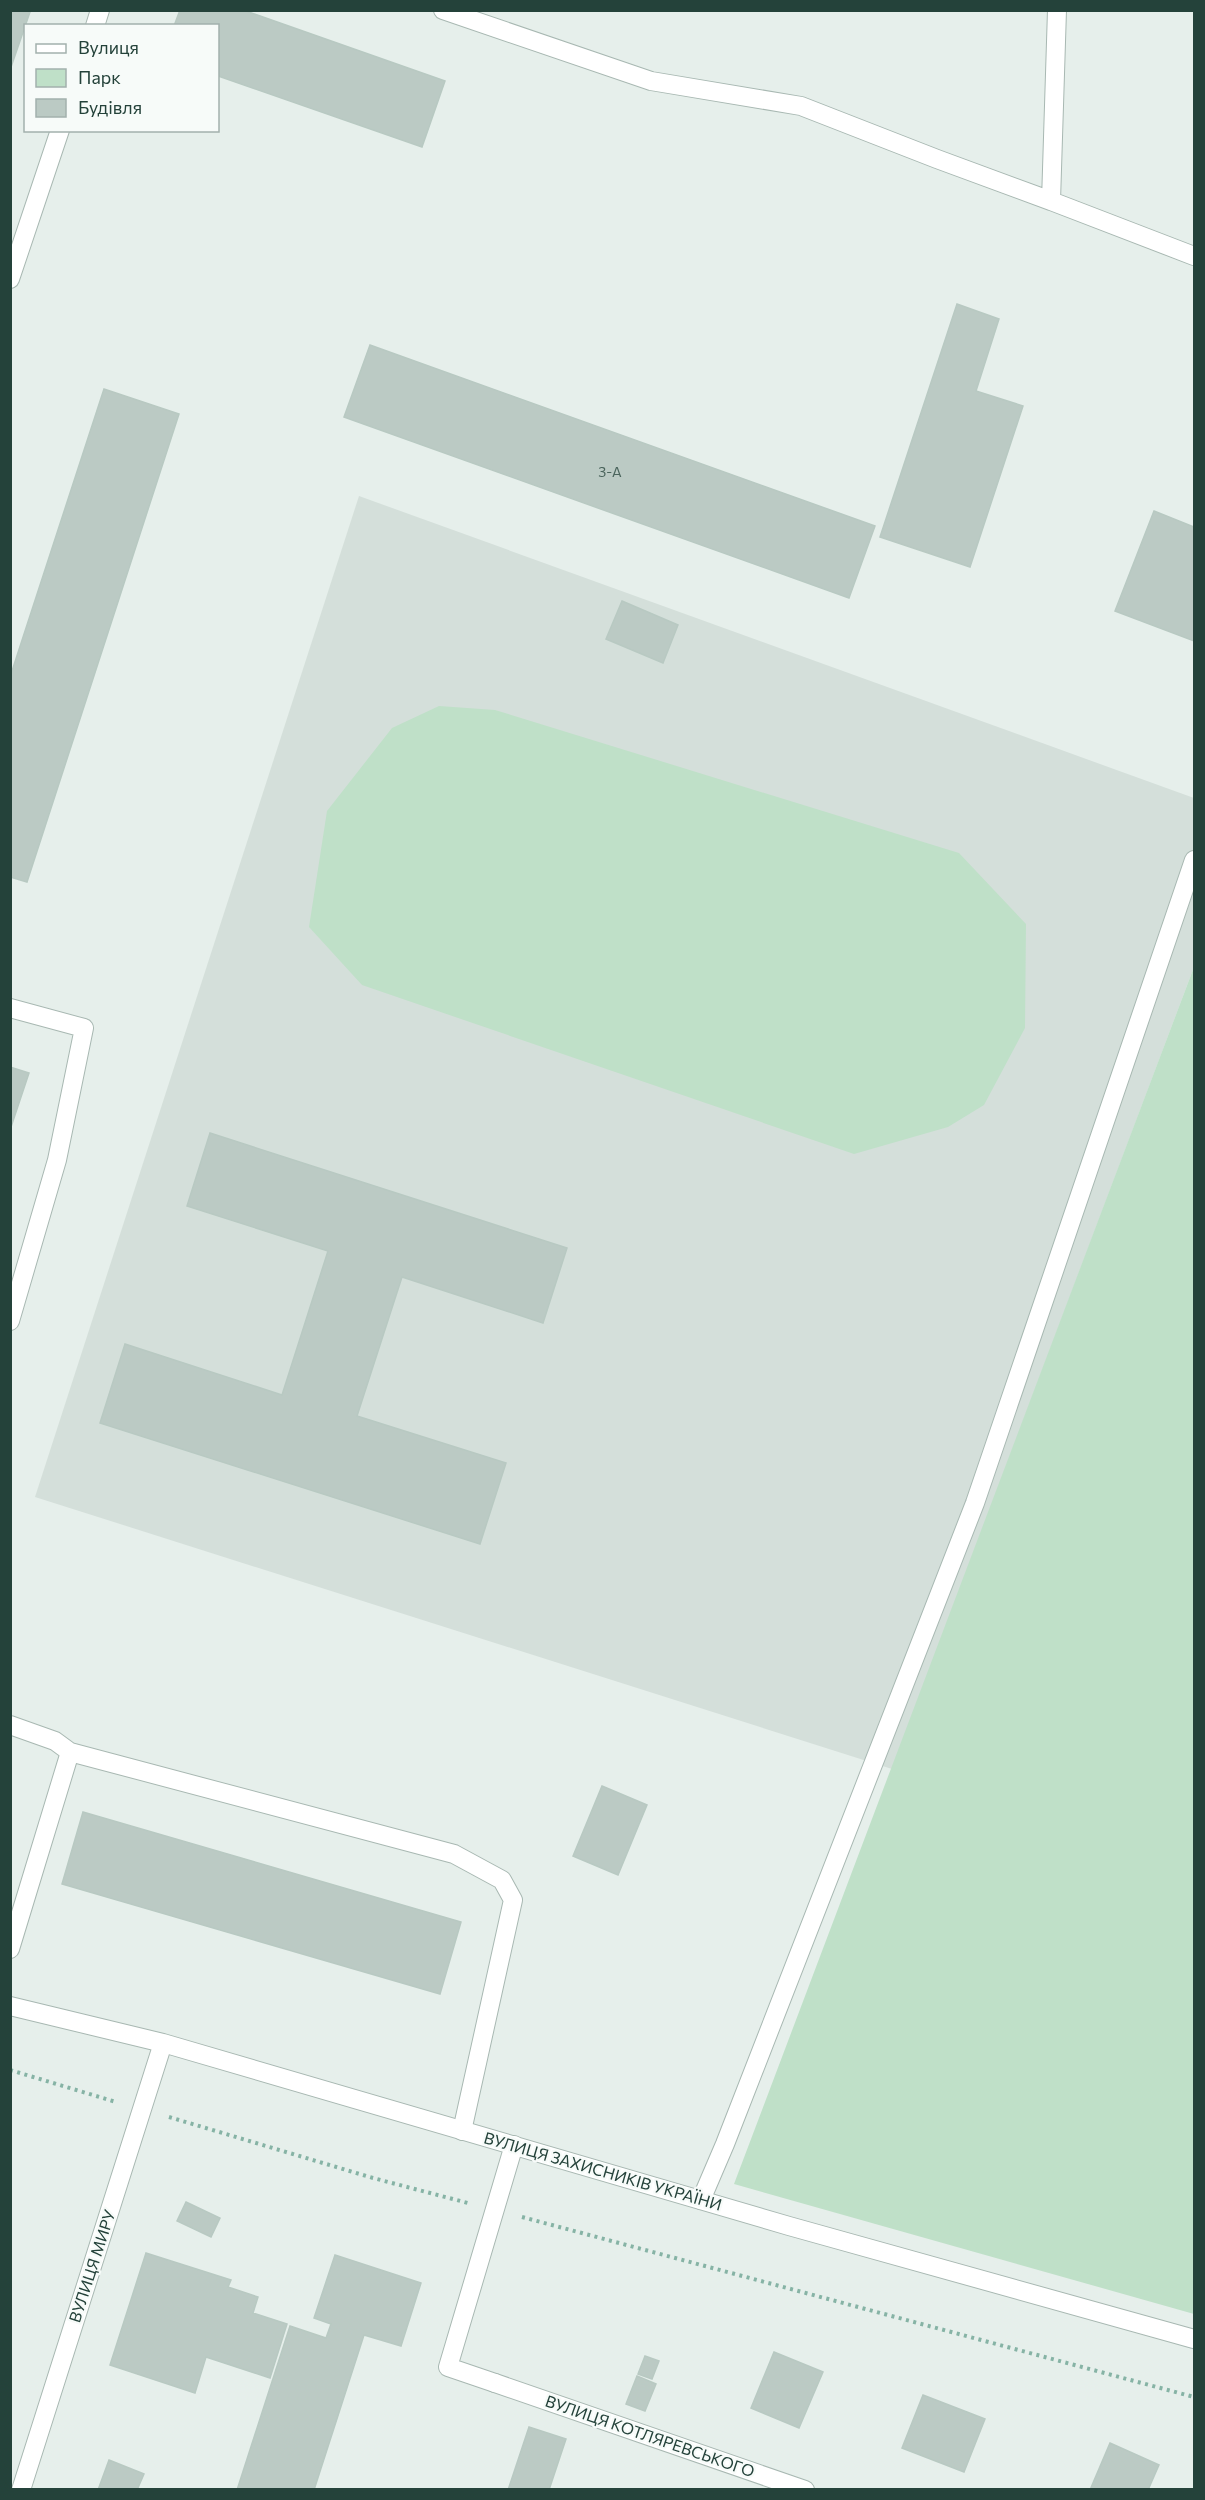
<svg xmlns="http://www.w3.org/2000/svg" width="1205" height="2500" font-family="Commissioner,sans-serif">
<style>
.built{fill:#d4dfda}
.green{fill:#bfe0c8}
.building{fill:#bbcac4;stroke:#b8c9c2;stroke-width:1.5}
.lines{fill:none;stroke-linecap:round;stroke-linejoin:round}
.lane-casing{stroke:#a8b8b2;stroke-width:20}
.street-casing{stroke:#a8b8b2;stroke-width:20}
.path{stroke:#86b3a5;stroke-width:4;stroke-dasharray:3 4.5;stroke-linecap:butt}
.lane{stroke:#fff;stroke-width:18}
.street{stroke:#fff;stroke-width:18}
.labels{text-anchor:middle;stroke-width:4.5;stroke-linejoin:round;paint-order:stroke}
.number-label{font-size:14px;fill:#4a645c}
.street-label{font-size:16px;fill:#24423a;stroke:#f7fbf9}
</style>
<rect width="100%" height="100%" fill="#e6efeb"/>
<path class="built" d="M 359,496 L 1194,798 L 1194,967 L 892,1769 L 35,1497 Z"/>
<path class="green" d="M 439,706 L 495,710 L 959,853 L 1026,924 L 1025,1028 L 984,1105 L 948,1127 L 854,1154 L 362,985 L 309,927 L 327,811 L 392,728 Z
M 1194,967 L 1194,2314 L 734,2184 Z"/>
<path class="building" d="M 10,10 L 30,12 L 10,70 Z
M 180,10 L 243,10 L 445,81 L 422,147 L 218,76 L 218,26 L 174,26 Z
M 957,304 L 999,319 L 976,391 L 1023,406 L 970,567 L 880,537 Z
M 370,345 L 875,526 L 849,598 L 344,417 Z
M 104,389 L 179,414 L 27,882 L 10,877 L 10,677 Z
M 1154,511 L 1194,527 L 1194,641 L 1115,611 Z
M 622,601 L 678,625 L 663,663 L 606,639 Z
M 10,1067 L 29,1073 L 10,1130 Z
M 210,1133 L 567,1248 L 543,1323 L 402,1277 L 357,1416 L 506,1463 L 480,1544 L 100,1423 L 125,1344 L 282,1395 L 328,1251 L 187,1206 Z
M 602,1786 L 647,1805 L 618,1875 L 573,1856 Z
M 83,1812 L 461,1922 L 440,1994 L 62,1884 Z
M 186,2202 L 220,2218 L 211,2237 L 177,2221 Z
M 146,2253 L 231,2280 L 228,2287 L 258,2297 L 253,2313 L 287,2324 L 270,2378 L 206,2357 L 195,2393 L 110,2365 Z
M 335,2255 L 421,2283 L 401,2346 L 364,2335 L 314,2490 L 237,2490 L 290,2326 L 326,2338 L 331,2324 L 314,2318 Z
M 774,2352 L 823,2372 L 799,2428 L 751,2408 Z
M 645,2356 L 659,2361 L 652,2379 L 638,2374 Z
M 637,2376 L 656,2384 L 645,2411 L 626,2404 Z
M 923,2395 L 985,2419 L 964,2472 L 902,2448 Z
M 529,2427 L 566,2439 L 549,2490 L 508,2490 Z
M 1110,2443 L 1159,2465 L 1148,2490 L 1090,2490 Z
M 109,2460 L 144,2474 L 137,2490 L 98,2490 Z"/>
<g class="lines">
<defs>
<path id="lane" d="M 443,10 L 651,81 L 801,106 L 937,159 L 1051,201
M 1057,10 L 1051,201 L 1194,256
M 95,26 L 100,10
M 10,279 L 60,130
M 10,1008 L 84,1028 L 57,1160 L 10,1321
M 10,1725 L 55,1741 L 70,1752 L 454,1854 L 502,1880 L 513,1900 L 462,2131
M 10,1949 L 70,1752
M 701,2200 L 725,2144 L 975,1503 L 1194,860
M 495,2383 L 448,2367 L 514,2145"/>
<path id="street" d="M 10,2006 L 163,2043 L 789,2226 L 1194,2339
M 495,2383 L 805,2490
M 21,2490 L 163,2043"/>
</defs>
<use href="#lane" class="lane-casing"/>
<use href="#street" class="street-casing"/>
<path class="path" d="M 10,2070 L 116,2102
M 169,2117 L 373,2178 L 468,2203
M 522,2217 L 1194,2397"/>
<use href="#lane" class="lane"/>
<use href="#street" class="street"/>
</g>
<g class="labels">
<g class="number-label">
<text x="610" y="477">3-А</text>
</g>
<g class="street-label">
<text transform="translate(603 2171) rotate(16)" y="6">ВУЛИЦЯ ЗАХИСНИКІВ УКРАЇНИ</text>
<text transform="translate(92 2266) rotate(-72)" y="6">ВУЛИЦЯ МИРУ</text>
<text transform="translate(650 2436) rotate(19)" y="6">ВУЛИЦЯ КОТЛЯРЕВСЬКОГО</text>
</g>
</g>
<rect width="1205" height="2500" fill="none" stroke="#24423a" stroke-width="24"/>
<rect x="24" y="24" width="195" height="108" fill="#f7fbf9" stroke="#a3b1ad" stroke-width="1.5"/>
<rect x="36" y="44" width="30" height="9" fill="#ffffff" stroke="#a3b1ad" stroke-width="1.5"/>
<text x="78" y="54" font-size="18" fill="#24423a">Вулиця</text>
<rect x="36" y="69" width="30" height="18" fill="#bfe0c8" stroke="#a3b1ad" stroke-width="1.5"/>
<text x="78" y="84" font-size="18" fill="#24423a">Парк</text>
<rect x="36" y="99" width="30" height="18" fill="#bbcac4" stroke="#a3b1ad" stroke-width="1.5"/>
<text x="78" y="114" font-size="18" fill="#24423a">Будівля</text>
</svg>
